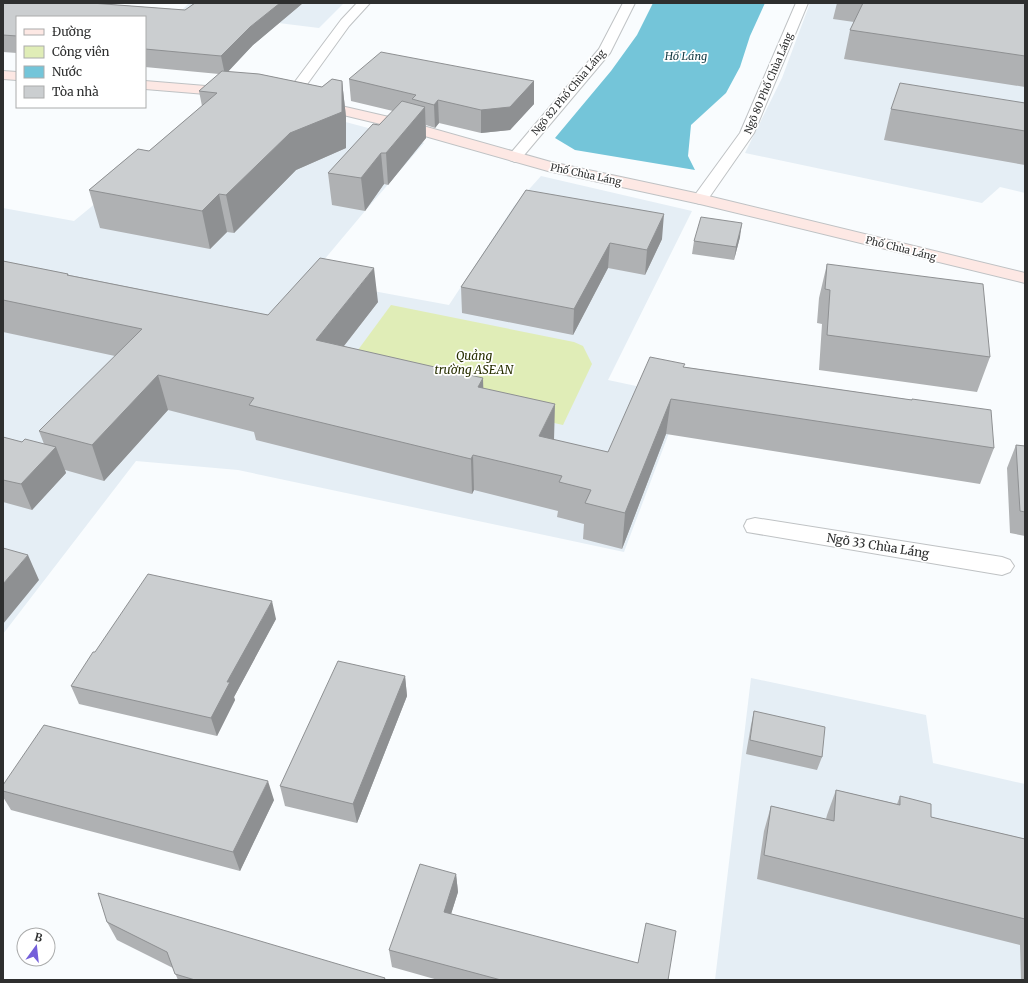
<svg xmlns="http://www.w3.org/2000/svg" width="1028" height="983" font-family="Merriweather,serif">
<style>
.built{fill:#e5eef5}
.green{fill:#e0edb7}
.water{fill:#74c5d9}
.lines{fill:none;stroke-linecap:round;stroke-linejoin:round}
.street-casing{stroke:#bfc2c4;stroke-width:2}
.secondary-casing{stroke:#bfc2c4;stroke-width:2}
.street{fill:#fff;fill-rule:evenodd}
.secondary{fill:#fde8e4;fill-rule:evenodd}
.wall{fill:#afb1b3}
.shaded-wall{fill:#8e9092}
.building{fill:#cbced0;stroke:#8e9092}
.labels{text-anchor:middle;stroke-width:3.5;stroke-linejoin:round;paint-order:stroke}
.far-street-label{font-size:10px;fill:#2e2f2f;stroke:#fff}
.far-water-label{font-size:11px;font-style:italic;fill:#123942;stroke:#fff}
.park-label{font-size:12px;font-style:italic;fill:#282f00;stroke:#fff}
.street-label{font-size:12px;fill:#2e2f2f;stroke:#fff}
</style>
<rect width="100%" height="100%" fill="#f9fcfe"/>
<path class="built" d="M 189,3 L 344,3 L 319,28 L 181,11 Z
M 810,3 L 1025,3 L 1025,193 L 1000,187 L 982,203 L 745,153 L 782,78 Z
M 327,117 L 424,143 L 365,211 L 308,279 L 449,305 L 514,206 L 541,176 L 692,211 L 608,380 L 683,396 L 624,552 L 238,470 L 136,461 L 3,634 L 3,208 L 74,221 L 136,170 Z
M 751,678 L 926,715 L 933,763 L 1025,784 L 1025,980 L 715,980 Z"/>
<path class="green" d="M 391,305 L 574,342 L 583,346 L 592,364 L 563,425 L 492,409 L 344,369 Z"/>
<path class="water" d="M 653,3 L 765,3 L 750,36 L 740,67 L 726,93 L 691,125 L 688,156 L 695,170 L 575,150 L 555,138 L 611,71 L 637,35 Z"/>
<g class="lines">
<defs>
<path id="street" d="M 357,3 L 370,3 L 349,26 L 295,101 L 290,102 L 285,101 L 283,98 L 285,95 L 341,20 Z
M 623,3 L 635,3 L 610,53 L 520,160 L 515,162 L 510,160 L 507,157 L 510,154 L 599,49 Z
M 796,3 L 808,3 L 754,133 L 706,202 L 700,204 L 694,202 L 692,199 L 740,133 Z
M 755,518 L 1002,557 L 1010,560 L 1014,566 L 1010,572 L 1002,575 L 747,532 L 744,526 L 747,520 Z"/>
<path id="secondary" d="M 3,71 L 17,72 L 17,80 L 3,79 Z
M 145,81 L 230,88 L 235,89 L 237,92 L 235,95 L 230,96 L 145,89 Z
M 315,100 L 402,120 L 551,162 L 700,194 L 1025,273 L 1025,283 L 700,204 L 548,171 L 393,127 L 310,107 L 308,104 L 310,101 Z"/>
</defs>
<use href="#street" class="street-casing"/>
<use href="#secondary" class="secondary-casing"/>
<use href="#street" class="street"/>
<use href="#secondary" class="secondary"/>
</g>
<path class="wall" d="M 3,3 L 91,3 L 185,10 L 195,3 L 303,3 L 253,45 L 227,72 L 259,74 L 322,87 L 332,79 L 342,81 L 346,117 L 346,148 L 296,170 L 234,233 L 227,232 L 210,249 L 100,228 L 89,190 L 138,149 L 149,151 L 202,106 L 199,91 L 219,74 L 145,67 L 145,17 L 17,17 L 17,53 L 3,52 Z
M 837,3 L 1025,3 L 1025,87 L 844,59 L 850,30 L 854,22 L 833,19 Z
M 349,79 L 534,104 L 510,130 L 481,133 L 439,123 L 435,128 L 426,125 L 426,138 L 388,185 L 384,184 L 365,211 L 332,205 L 328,173 L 379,125 L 393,111 L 351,101 Z
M 1025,103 L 1025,165 L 884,140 L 891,109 Z
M 526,190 L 662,239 L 645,275 L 608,268 L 573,335 L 462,313 L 461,287 Z
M 740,237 L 734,260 L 692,254 L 694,241 Z
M 3,261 L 68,274 L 69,275 L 268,315 L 378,302 L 344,346 L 483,388 L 554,440 L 608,452 L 684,367 L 912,400 L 912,399 L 994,448 L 980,484 L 666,434 L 622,549 L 583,539 L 584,524 L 557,517 L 558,511 L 474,490 L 472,494 L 256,440 L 254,432 L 168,410 L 104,481 L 65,470 L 66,473 L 32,510 L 3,502 L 3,437 L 22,442 L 44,444 L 39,431 L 115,356 L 3,332 Z
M 827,264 L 990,357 L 977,392 L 819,370 L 822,324 L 817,323 L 819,298 Z
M 1016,445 L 1025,446 L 1025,536 L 1010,533 L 1007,468 Z
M 276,619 L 234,697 L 235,700 L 217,736 L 79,704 L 71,686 L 95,652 Z
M 405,676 L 407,696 L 357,823 L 285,806 L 280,786 Z
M 754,711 L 822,757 L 817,770 L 746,754 L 751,725 Z
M 3,785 L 274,800 L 240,871 L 11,810 L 3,797 Z
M 836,790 L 897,804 L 900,796 L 931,817 L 1025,839 L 1025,980 L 1021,980 L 1020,945 L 757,879 L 764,831 L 771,806 L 826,819 L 827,815 Z
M 456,874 L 458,892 L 451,914 L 668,980 L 438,980 L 392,967 L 389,950 Z
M 107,922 L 385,978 L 385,980 L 178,980 L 173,968 L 117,940 Z"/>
<path class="shaded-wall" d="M 280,3 L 303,3 L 253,45 L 225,75 L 221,56 L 250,27 Z
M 342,81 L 346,117 L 346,148 L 296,170 L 234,233 L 226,195 Z
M 534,81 L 534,104 L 510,130 L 481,133 L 481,110 Z
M 438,100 L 439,123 L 435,128 L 434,105 Z
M 425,107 L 426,138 L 388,185 L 386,153 Z
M 381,153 L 384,184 L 365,211 L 361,178 Z
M 219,194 L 227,232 L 210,249 L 202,211 Z
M 664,214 L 662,239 L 645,275 L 647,250 Z
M 742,223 L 740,237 L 734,260 L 736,247 Z
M 610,243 L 608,268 L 573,335 L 574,309 Z
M 374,268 L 378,302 L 322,374 L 316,340 Z
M 158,375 L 168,410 L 104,481 L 92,445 Z
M 483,378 L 484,413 L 478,387 Z
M 671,399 L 666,434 L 622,549 L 625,513 Z
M 555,404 L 554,440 L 538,472 L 539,436 Z
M 56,447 L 66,473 L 32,510 L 21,484 Z
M 473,455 L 474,490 L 472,494 L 471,459 Z
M 28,555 L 39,580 L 3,624 L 3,584 Z
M 272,601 L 276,619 L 234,697 L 235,700 L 217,736 L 211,718 L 227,682 Z
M 405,676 L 407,696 L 357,823 L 353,804 Z
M 268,781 L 274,800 L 240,871 L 233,852 Z
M 456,874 L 458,892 L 446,930 L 444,912 Z"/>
<path class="building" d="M 3,3 L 91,3 L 185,10 L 195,3 L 280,3 L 250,27 L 221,56 L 145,49 L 145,17 L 17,17 L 17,36 L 3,35 Z
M 863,3 L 1025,3 L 1025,56 L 850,30 Z
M 381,52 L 534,81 L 510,107 L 481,110 L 438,100 L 434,105 L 412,99 L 416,95 L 349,79 Z
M 222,71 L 259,74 L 322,87 L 332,79 L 342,81 L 342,112 L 290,133 L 226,195 L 219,194 L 202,211 L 89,190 L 138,149 L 149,151 L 217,93 L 199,91 Z
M 900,83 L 1025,103 L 1025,131 L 891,109 Z
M 402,101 L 425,107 L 386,153 L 381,153 L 361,178 L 328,173 L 373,124 L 379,125 Z
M 526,190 L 664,214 L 647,250 L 610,243 L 574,309 L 461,287 Z
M 701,217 L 742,223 L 736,247 L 694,241 Z
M 320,258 L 374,268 L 316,340 L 483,378 L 478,387 L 555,404 L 539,436 L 608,452 L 650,357 L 685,364 L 683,367 L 912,400 L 912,399 L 991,410 L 994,448 L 671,399 L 625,513 L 585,503 L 591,490 L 559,482 L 562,476 L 473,455 L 471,459 L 249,405 L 254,398 L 158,375 L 92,445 L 39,431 L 142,329 L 3,300 L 3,261 L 68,274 L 67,275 L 268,315 Z
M 827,264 L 983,284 L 990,357 L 827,335 L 830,290 L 825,289 Z
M 3,437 L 22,442 L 25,439 L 56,447 L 21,484 L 3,480 Z
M 1016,445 L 1025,446 L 1025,512 L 1020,511 Z
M 3,548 L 28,555 L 3,584 Z
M 148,574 L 272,601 L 227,682 L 230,682 L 211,718 L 71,686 L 93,652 L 95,652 Z
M 338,661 L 405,676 L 353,804 L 280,786 Z
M 754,711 L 825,727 L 822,757 L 750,740 Z
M 44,725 L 268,781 L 233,852 L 3,791 L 3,785 Z
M 836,790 L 900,805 L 900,796 L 931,804 L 931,817 L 1025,839 L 1025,919 L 764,855 L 771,806 L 834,821 Z
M 420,864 L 456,874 L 444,912 L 638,963 L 646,923 L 676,931 L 668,980 L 501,980 L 389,950 Z
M 98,893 L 385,978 L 384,980 L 195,980 L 175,974 L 167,952 L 107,922 Z"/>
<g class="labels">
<g class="far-street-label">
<text transform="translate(768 83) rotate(-67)" y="4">Ngõ 80 Phố Chùa Láng</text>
<text transform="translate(568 92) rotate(-50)" y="4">Ngõ 82 Phố Chùa Láng</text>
<text transform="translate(586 174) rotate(12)" y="4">Phố Chùa Láng</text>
<text transform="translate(901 248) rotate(14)" y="4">Phố Chùa Láng</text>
</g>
<g class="far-water-label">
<text x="686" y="60">Hồ Láng</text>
</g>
<g class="park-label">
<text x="474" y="360">Quảng<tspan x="474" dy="14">trường ASEAN</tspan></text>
</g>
<g class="street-label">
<text transform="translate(878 546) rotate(9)" y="4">Ngõ 33 Chùa Láng</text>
</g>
</g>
<rect width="1028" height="983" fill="none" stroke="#2e2f2f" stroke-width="8"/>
<rect x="16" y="16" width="130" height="92" fill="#ffffff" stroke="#abacac"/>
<rect x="24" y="29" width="20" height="6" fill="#fde8e4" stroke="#abacac"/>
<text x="52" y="36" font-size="12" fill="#2e2f2f">Đường</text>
<rect x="24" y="46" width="20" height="12" fill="#e0edb7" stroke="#abacac"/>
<text x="52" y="56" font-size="12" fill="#2e2f2f">Công viên</text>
<rect x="24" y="66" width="20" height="12" fill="#74c5d9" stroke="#abacac"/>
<text x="52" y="76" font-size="12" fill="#2e2f2f">Nước</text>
<rect x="24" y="86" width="20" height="12" fill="#cbced0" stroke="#abacac"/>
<text x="52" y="96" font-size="12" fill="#2e2f2f">Tòa nhà</text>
<g transform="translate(36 947) rotate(15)"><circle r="19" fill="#ffffff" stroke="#abacac"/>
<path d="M0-3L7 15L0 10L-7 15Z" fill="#745fda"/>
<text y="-6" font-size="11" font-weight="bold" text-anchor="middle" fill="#2e2f2f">B</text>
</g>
</svg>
